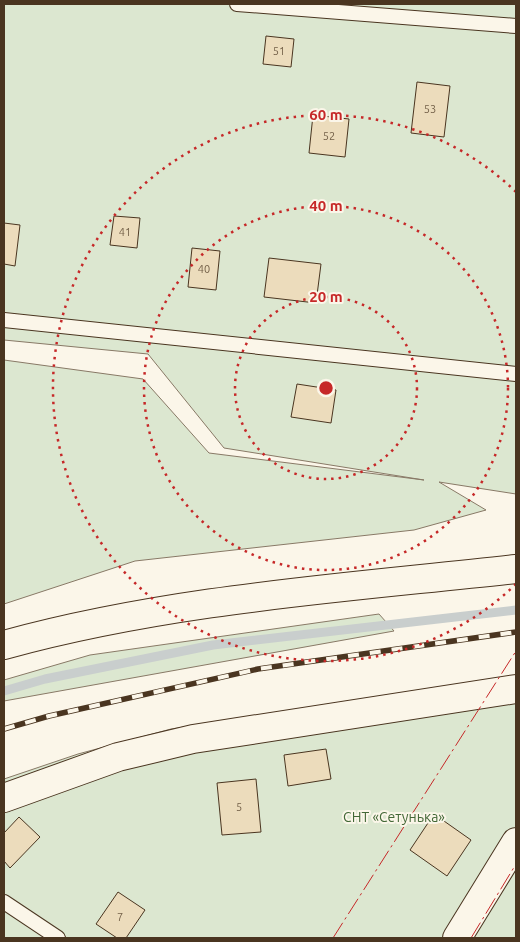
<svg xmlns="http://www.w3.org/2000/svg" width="520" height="942" font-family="Ubuntu,sans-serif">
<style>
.green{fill:#dce7d0;stroke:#887966}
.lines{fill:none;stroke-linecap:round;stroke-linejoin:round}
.stream{stroke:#c9cecd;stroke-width:9}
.building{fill:#ecdcbc;stroke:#4a3520}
.service-casing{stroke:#4a3520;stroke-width:16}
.minor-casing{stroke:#4a3520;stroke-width:30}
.secondary-casing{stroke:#4a3520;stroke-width:30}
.service{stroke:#fbf6e9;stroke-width:14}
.minor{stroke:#fbf6e9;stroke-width:28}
.secondary{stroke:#fbf6e9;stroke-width:28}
.rail-casing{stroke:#4a3520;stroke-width:5.5}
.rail{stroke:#fbf6e9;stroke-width:4;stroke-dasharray:11;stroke-linecap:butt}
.power{stroke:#c62828;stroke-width:1;stroke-dasharray:18 4 2.5 4;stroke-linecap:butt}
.ring{fill:none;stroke:#c62828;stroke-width:2.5;stroke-dasharray:2.5 5}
.labels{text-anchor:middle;stroke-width:4;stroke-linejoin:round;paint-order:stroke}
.number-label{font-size:11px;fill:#725f47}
.park-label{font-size:14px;fill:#436837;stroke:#fbf6e9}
.centre{fill:#c62828;stroke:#fbf6e9;stroke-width:2.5}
.ring-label{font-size:15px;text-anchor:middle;font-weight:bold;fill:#c62828;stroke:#fbf6e9;stroke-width:4;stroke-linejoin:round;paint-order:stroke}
</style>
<rect width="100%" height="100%" fill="#fbf6e9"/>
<path class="green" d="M 4,4 L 516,4 L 516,494 L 439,482 L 486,510 L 414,530 L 135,561 L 4,604 L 4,360 L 143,379 L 209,453 L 424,480 L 224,448 L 148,354 L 4,340 Z
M 379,614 L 394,631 L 4,701 L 4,680 L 90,655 Z
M 516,676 L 516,938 L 4,938 L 4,779 L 78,754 L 171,729 Z"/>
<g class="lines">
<path class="stream" d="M 4,691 L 45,679 L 213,645 L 516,610"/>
</g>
<path class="building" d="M 266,36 L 294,39 L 291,67 L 263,64 Z
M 417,82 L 450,86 L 444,137 L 411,133 Z
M 313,115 L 349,119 L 345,157 L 309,153 Z
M 114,216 L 140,218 L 137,248 L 110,245 Z
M 4,223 L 20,225 L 15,266 L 4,264 Z
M 192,248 L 220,251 L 216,290 L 188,287 Z
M 269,258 L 321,264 L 316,303 L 264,297 Z
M 297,384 L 336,390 L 331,423 L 291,417 Z
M 326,749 L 331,779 L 288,786 L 284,755 Z
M 256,779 L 261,832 L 222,835 L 217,783 Z
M 434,814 L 471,840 L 447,876 L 410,850 Z
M 19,817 L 40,837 L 10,868 L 4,861 L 4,833 Z
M 118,892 L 145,910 L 126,938 L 117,938 L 96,924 Z"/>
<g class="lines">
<defs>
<path id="service" d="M 237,4 L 516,26
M 4,320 L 516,374
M 4,902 L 58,938"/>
<path id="minor" d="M 4,798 L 118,757 L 193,739 L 516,689
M 457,938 L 516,842"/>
<path id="secondary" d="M 4,645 C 171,599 345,588 516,569"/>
</defs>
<use href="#service" class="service-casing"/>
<use href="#minor" class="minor-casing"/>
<use href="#secondary" class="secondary-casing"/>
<use href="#service" class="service"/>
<use href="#minor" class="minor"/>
<use href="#secondary" class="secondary"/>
<defs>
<path id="rail" d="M 4,729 L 49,716 L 258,669 L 516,632"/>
</defs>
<use href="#rail" class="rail-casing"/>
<use href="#rail" class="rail"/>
<path class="power" d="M 333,938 L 516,651
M 471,938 L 516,864"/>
</g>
<g class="ring">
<circle cx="326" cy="388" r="91"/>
<circle cx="326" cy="388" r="182"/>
<path d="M516 584A273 273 0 1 1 516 192"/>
</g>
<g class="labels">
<g class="number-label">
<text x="279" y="55">51</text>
<text x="430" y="113">53</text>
<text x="329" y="140">52</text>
<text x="125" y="236">41</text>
<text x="204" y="273">40</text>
<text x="239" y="811">5</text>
<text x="120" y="921">7</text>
</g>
<g class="park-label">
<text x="394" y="822">СНТ «Сетунька»</text>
</g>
</g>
<circle cx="326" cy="388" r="8" class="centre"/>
<g class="ring-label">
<text x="326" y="120">60 m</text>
<text x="326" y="211">40 m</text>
<text x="326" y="302">20 m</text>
</g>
<rect width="520" height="942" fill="none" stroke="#4a3520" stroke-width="10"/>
</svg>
